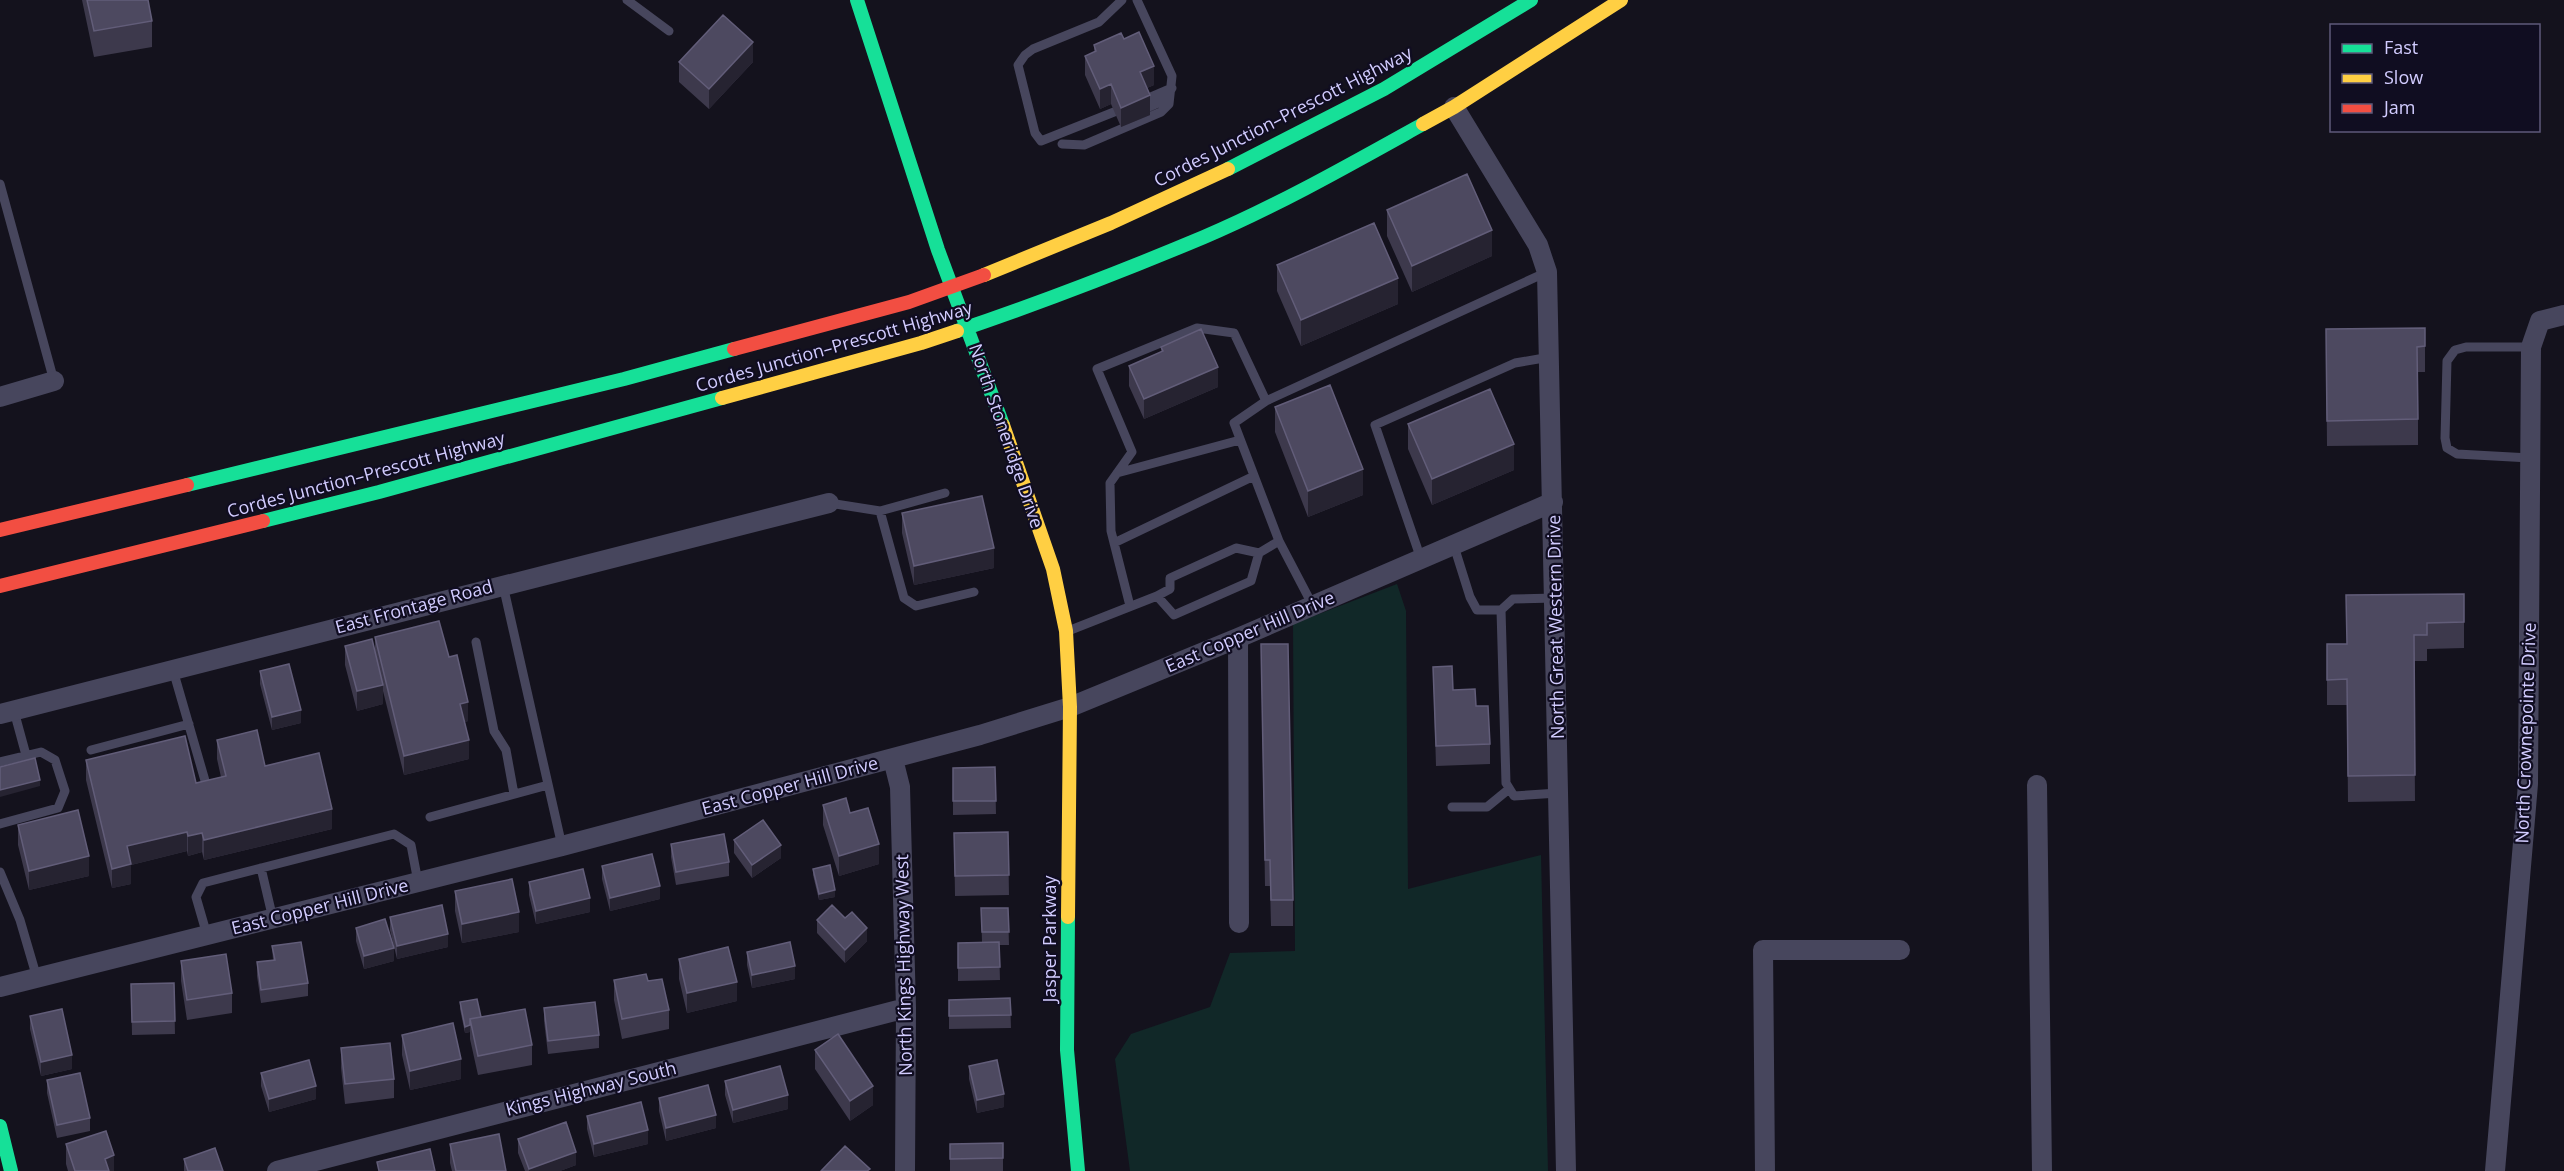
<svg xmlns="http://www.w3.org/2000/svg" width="2564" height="1171" font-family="'Open Sans',sans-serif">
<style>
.green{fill:#112828}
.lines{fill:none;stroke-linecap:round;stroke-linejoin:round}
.lane{stroke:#47465d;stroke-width:9}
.street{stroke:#47465d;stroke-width:20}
.fast{stroke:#16e098;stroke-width:14}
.slow{stroke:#ffcf43;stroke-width:14}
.jam{stroke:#f24e42;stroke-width:14}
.wall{fill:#3d394c}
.shaded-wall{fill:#262331}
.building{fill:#4d4960;stroke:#625d79;stroke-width:1.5}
.labels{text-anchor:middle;stroke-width:4.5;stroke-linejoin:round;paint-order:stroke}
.street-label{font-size:18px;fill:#d2ccff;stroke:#100d21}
</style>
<rect width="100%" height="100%" fill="#14121d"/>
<path class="green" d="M 1397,584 L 1406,611 L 1408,889 L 1541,855 L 1548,1171 L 1130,1171 L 1115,1059 L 1131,1034 L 1210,1007 L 1230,953 L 1295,951 L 1293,624 Z"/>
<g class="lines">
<path class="lane" d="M 627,0 L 669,31
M 1144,100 L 1172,88
M 1147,108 L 1163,101 L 1171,90
M 1114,112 L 1041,141 L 1035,133 L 1018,65 L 1025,55 L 1033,49 L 1099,22 L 1122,0
M 1062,144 L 1084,145 L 1161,112 L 1169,104 L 1172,76 L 1137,0
M 0,184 L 54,381
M 1266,401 L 1547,272
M 2530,458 L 2457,454 L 2447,448 L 2445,438 L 2447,361 L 2455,350 L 2466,347 L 2531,347
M 1117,473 L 1240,440
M 829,503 L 880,511 L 904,598 L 916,606 L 974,592
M 880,511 L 945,493
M 1114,543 L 1254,476
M 1454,546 L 1470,597 L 1477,610 L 1501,610
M 1421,559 L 1375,425 L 1515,363 L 1550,357
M 503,585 L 562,846
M 1157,596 L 1170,589 L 1170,578 L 1236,548 L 1259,553
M 1555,598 L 1513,599 L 1501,610 L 1506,783 L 1514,796 L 1558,793
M 1130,606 L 1111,531 L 1110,483 L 1132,452 L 1097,369 L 1197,328 L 1234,333 L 1266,401 L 1234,423 L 1279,541
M 1068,631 L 1157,596 L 1174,615 L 1251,581 L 1259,553 L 1279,541 L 1313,606
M 476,642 L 494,731 L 506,750 L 514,794
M 173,670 L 208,791
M 14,711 L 26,755
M 91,750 L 189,724
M 0,762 L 41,752 L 55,760 L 65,791 L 58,808 L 0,824
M 1452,807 L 1487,807 L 1509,789
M 430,817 L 548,785
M 261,868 L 273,919
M 0,872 L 20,920 L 37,978
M 207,935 L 196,897 L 203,883 L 394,834 L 411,845 L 418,882"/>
<path class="street" d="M 1454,107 L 1538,245 L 1547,272 L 1566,1171
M 0,397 L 54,381
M 1238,638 L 1239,923
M 0,714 L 829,503
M 893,759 L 900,787 L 906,1008 L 905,1171
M 2037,785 L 2042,1171
M 0,987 L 562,846 L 980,735 L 1070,707 L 1238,638 L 1553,502
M 277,1171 L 906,1008
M 1765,1171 L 1763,950 L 1900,950
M 2495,1171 L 2528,784 L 2531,347 L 2540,321 L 2564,315"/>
<path class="fast" d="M 857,0 L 938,250 L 1003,425
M 1228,169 L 1384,89 L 1531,0
M 957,331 C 1040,303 1123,271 1204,237 C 1279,205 1351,164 1423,124
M 187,485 L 624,379 L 734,349
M 263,521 L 379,492 L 722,398
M 1068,917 L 1067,1050 L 1078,1171
M 0,1126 L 11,1171"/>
<path class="slow" d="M 1423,124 L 1454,107 L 1621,0
M 984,275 L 1111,223 L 1228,169
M 722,398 L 921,343 L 957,331
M 1003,425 L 1053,569 L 1066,631 L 1070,707 L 1068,917"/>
<path class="jam" d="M 734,349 L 909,302 L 984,275
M 0,530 L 187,485
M 0,586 L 263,521"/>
</g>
<path class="wall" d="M 82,0 L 148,0 L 152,21 L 152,47 L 94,57 Z
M 1124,39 L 1154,85 L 1147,88 L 1150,115 L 1121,127 L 1111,104 L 1100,109 L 1085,75 L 1085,56 L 1094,52 L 1094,45 Z
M 679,62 L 753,62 L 709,109 L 679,82 Z
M 1387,210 L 1492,256 L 1412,292 L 1387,236 Z
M 1277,265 L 1398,304 L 1301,346 L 1277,291 Z
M 2425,328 L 2425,372 L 2418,372 L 2418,445 L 2327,446 L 2326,329 Z
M 1161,347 L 1218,387 L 1144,419 L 1129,386 L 1129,366 L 1161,352 Z
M 1275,407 L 1363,495 L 1308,517 L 1275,432 Z
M 1408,424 L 1514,470 L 1432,505 L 1408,449 Z
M 902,513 L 994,568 L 914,585 L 902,533 Z
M 2464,594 L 2464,648 L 2427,649 L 2427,661 L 2414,661 L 2415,801 L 2348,802 L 2347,705 L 2327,705 L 2327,670 L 2347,644 Z
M 375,637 L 449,657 L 468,721 L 465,722 L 469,759 L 404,775 L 383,691 L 383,704 L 357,711 L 345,665 L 345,646 L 375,650 Z
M 1261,644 L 1293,900 L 1293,926 L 1271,926 L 1270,886 L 1265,886 Z
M 1433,667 L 1453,690 L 1490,744 L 1490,764 L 1436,766 Z
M 260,671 L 301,723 L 272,730 L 260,684 Z
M 217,740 L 265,766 L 332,829 L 204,860 L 202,852 L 188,856 L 187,851 L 131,865 L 131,884 L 112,888 L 86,780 L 86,760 L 196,783 L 221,777 L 217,759 Z
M 995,767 L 996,814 L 953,815 L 953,768 Z
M 823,805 L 850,813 L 879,864 L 839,876 L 823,825 Z
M 18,825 L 89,876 L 29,890 L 18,845 Z
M 1008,832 L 1009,895 L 955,896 L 954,833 Z
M 734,840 L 781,858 L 752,878 L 734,853 Z
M 671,844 L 729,862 L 729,876 L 676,885 L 671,857 Z
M 602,866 L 660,899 L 610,911 L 602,879 Z
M 813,869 L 835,897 L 819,900 L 813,875 Z
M 529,882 L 590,912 L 536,924 L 529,895 Z
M 455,891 L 519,932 L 462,943 L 455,911 Z
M 981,908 L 1008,908 L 1009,945 L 999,945 L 1000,980 L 958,981 L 958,943 L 982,942 Z
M 390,917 L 448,947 L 397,959 L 390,930 Z
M 845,918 L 867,941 L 845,963 L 817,933 L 817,920 Z
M 356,928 L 394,961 L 364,969 L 356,941 Z
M 272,946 L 308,983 L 308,996 L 261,1003 L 257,976 L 257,962 L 273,960 Z
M 747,952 L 795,979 L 752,988 L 747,965 Z
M 679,959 L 737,1001 L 687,1013 L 679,979 Z
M 181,961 L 232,993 L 232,1013 L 187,1020 L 181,981 Z
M 614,980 L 648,981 L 669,1010 L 669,1029 L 622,1039 L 614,1000 Z
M 174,983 L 175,1034 L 132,1035 L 131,984 Z
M 1010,998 L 1011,1028 L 949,1029 L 949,1000 Z
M 460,1002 L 481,1017 L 532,1045 L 532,1065 L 478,1075 L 470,1039 L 470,1032 L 465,1033 L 460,1009 Z
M 544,1008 L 599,1035 L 599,1048 L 548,1054 L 544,1021 Z
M 30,1016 L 72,1069 L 41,1076 L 30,1029 Z
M 402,1035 L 461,1079 L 410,1090 L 402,1055 Z
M 341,1048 L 394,1079 L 394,1098 L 345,1104 L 341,1068 Z
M 815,1050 L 873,1105 L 850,1121 L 815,1069 Z
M 969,1066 L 1004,1107 L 977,1113 L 969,1079 Z
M 261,1073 L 316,1099 L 269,1112 L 261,1086 Z
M 47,1080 L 90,1118 L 90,1131 L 57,1138 L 47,1093 Z
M 725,1081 L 788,1109 L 733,1123 L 725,1095 Z
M 659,1098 L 716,1128 L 666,1141 L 659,1111 Z
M 587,1116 L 648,1144 L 594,1157 L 587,1129 Z
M 518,1139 L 576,1165 L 560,1171 L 525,1171 L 518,1153 Z
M 66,1144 L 114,1171 L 68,1171 L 66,1164 Z
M 450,1144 L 506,1171 L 452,1171 L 450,1163 Z
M 950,1144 L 1003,1158 L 1003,1171 L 950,1171 Z
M 184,1159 L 223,1171 L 184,1171 Z"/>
<path class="shaded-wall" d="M 753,42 L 753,62 L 709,109 L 709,89 Z
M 1154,66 L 1154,85 L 1140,91 L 1140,72 Z
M 1111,84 L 1111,104 L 1100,109 L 1100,89 Z
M 1150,95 L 1150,115 L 1121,127 L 1121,108 Z
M 1492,230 L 1492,256 L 1412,292 L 1412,266 Z
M 1398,278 L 1398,304 L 1301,346 L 1301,320 Z
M 1218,367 L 1218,387 L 1144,419 L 1144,399 Z
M 1514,444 L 1514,470 L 1432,505 L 1432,479 Z
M 1363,469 L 1363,495 L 1308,517 L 1308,491 Z
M 994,548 L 994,568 L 914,585 L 914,566 Z
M 383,685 L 383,704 L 357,711 L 357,691 Z
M 468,702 L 468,721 L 460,724 L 460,704 Z
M 301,710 L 301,723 L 272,730 L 272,717 Z
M 469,740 L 469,759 L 404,775 L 404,756 Z
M 40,780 L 40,786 L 0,797 L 0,790 Z
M 332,809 L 332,829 L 204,860 L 204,840 Z
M 187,832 L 187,851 L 131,865 L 131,884 L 112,888 L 112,869 L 127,846 Z
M 202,833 L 202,852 L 188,856 L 188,836 Z
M 879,844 L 879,864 L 839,876 L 839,856 Z
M 781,845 L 781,858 L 752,878 L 752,865 Z
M 89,856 L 89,876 L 29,890 L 29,871 Z
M 660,886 L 660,899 L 610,911 L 610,898 Z
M 835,890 L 835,897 L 819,900 L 819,894 Z
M 590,898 L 590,912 L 536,924 L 536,911 Z
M 519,912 L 519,932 L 462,943 L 462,924 Z
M 867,928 L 867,941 L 845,963 L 845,950 Z
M 448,934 L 448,947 L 397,959 L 397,946 Z
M 394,948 L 394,961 L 364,969 L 364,956 Z
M 795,966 L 795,979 L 752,988 L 752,975 Z
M 737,982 L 737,1001 L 687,1013 L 687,993 Z
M 470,1025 L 470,1032 L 465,1033 L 465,1027 Z
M 72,1055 L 72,1069 L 41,1076 L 41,1062 Z
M 461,1059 L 461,1079 L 410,1090 L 410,1071 Z
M 316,1086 L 316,1099 L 269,1112 L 269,1099 Z
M 873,1086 L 873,1105 L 850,1121 L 850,1101 Z
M 1004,1094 L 1004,1107 L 977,1113 L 977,1100 Z
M 788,1095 L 788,1109 L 733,1123 L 733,1110 Z
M 716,1115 L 716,1128 L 666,1141 L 666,1128 Z
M 648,1130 L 648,1144 L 594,1157 L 594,1144 Z
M 576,1152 L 576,1165 L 560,1171 L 529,1171 L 529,1169 Z
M 114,1155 L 114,1171 L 105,1171 L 105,1159 Z"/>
<path class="building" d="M 87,0 L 148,0 L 152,21 L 94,31 Z
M 723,15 L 753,42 L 709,89 L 679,62 Z
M 1139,32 L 1154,66 L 1140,72 L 1150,95 L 1121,108 L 1111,84 L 1100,89 L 1085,56 L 1096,51 L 1094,45 L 1121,33 L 1124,39 Z
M 1467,174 L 1492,230 L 1412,266 L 1387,210 Z
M 1374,223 L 1398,278 L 1301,320 L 1277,265 Z
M 2425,328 L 2425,346 L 2417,347 L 2418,419 L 2327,421 L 2326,329 Z
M 1201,329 L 1218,367 L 1144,399 L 1129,366 L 1163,351 L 1161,347 Z
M 1330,385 L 1363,469 L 1308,491 L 1275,407 Z
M 1490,389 L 1514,444 L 1432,479 L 1408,424 Z
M 982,496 L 994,548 L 914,566 L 902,513 Z
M 2464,594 L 2464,622 L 2427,623 L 2427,635 L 2414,635 L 2415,775 L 2348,776 L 2347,679 L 2327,680 L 2327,644 L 2347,644 L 2346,595 Z
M 439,621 L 449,657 L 457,655 L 468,702 L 460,704 L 469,740 L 404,756 L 375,637 Z
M 372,639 L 383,685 L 357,691 L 345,646 Z
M 1261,644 L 1288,644 L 1293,900 L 1271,900 L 1270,860 L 1265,860 Z
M 289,664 L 301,710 L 272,717 L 260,671 Z
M 1452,666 L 1453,690 L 1475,689 L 1476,706 L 1488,706 L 1490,744 L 1436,746 L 1433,667 Z
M 257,730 L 265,766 L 319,753 L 332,809 L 204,840 L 202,833 L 188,836 L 187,832 L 127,846 L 131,864 L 112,869 L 86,760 L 185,736 L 196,783 L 226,776 L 217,740 Z
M 35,758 L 40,780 L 0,790 L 0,767 Z
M 995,767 L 996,801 L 953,801 L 953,768 Z
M 846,798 L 850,813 L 868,808 L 879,844 L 839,856 L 823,805 Z
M 78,810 L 89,856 L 29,871 L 18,825 Z
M 763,820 L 781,845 L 752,865 L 734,840 Z
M 1008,832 L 1009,875 L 955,876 L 954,833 Z
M 724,834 L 729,862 L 676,872 L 671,844 Z
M 652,854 L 660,886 L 610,898 L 602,866 Z
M 830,865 L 835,890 L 819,894 L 813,869 Z
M 583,869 L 590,898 L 536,911 L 529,882 Z
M 512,879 L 519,912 L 462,924 L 455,891 Z
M 442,905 L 448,934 L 397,946 L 390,917 Z
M 832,905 L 845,918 L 852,912 L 867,928 L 845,950 L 817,920 Z
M 981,908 L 1008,908 L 1009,932 L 982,932 Z
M 385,919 L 394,948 L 364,956 L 356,928 Z
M 301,942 L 308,983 L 261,990 L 257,962 L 275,960 L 272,946 Z
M 790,942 L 795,966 L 752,975 L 747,952 Z
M 999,942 L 1000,967 L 958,968 L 958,943 Z
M 728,947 L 737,982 L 687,993 L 679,959 Z
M 226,954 L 232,993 L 187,1000 L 181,961 Z
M 646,974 L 648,981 L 662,979 L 669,1010 L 622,1019 L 614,980 Z
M 174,983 L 175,1021 L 132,1022 L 131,984 Z
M 1010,998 L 1011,1015 L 949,1016 L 949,1000 Z
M 477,999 L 481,1017 L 470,1019 L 470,1025 L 465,1027 L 460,1002 Z
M 595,1002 L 599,1035 L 548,1041 L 544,1008 Z
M 62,1009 L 72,1055 L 41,1062 L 30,1016 Z
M 525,1009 L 532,1045 L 478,1056 L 470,1019 Z
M 453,1023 L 461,1059 L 410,1071 L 402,1035 Z
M 838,1034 L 873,1086 L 850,1101 L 815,1050 Z
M 390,1043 L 394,1079 L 345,1084 L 341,1048 Z
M 309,1060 L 316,1086 L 269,1099 L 261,1073 Z
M 997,1060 L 1004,1094 L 977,1100 L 969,1066 Z
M 780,1066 L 788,1095 L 733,1110 L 725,1081 Z
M 80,1073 L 90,1118 L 57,1125 L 47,1080 Z
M 708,1085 L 716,1115 L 666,1128 L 659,1098 Z
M 641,1102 L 648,1130 L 594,1144 L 587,1116 Z
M 566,1122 L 576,1152 L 529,1169 L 518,1139 Z
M 106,1131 L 114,1155 L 105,1159 L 109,1171 L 75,1171 L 66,1144 Z
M 499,1134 L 506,1171 L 456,1171 L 450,1144 Z
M 1003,1143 L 1003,1158 L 950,1159 L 950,1144 Z
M 845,1146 L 870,1169 L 867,1171 L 821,1171 Z
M 215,1148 L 223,1171 L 188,1171 L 184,1159 Z
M 430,1149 L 435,1171 L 379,1171 L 377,1162 Z"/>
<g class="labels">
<g class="street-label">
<text transform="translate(1283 117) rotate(-27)" y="6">Cordes Junction–Prescott Highway</text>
<text transform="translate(834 347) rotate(-16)" y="6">Cordes Junction–Prescott Highway</text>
<text transform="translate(1006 436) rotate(71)" y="6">North Stoneridge Drive</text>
<text transform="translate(366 475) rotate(-15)" y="6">Cordes Junction–Prescott Highway</text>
<text transform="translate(414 607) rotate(-15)" y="6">East Frontage Road</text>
<text transform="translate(1556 627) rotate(-91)" y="6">North Great Western Drive</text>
<text transform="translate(1250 632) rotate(-23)" y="6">East Copper Hill Drive</text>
<text transform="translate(2526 733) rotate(-88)" y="6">North Crownepointe Drive</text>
<text transform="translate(790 786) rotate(-15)" y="6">East Copper Hill Drive</text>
<text transform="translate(320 907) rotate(-14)" y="6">East Copper Hill Drive</text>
<text transform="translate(1050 939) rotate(-90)" y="6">Jasper Parkway</text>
<text transform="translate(904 965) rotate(-91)" y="6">North Kings Highway West</text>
<text transform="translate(591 1089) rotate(-14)" y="6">Kings Highway South</text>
</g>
</g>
<rect x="2330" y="24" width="210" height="108" fill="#100d21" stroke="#5e597a" stroke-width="1.5"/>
<rect x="2342" y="44" width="30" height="9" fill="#16e098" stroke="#5e597a" stroke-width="1.5"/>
<text x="2384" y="54" font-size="18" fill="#d2ccff">Fast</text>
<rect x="2342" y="74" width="30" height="9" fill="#ffcf43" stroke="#5e597a" stroke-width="1.5"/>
<text x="2384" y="84" font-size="18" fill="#d2ccff">Slow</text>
<rect x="2342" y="104" width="30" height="9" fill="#f24e42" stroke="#5e597a" stroke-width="1.5"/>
<text x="2384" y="114" font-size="18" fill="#d2ccff">Jam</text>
</svg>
